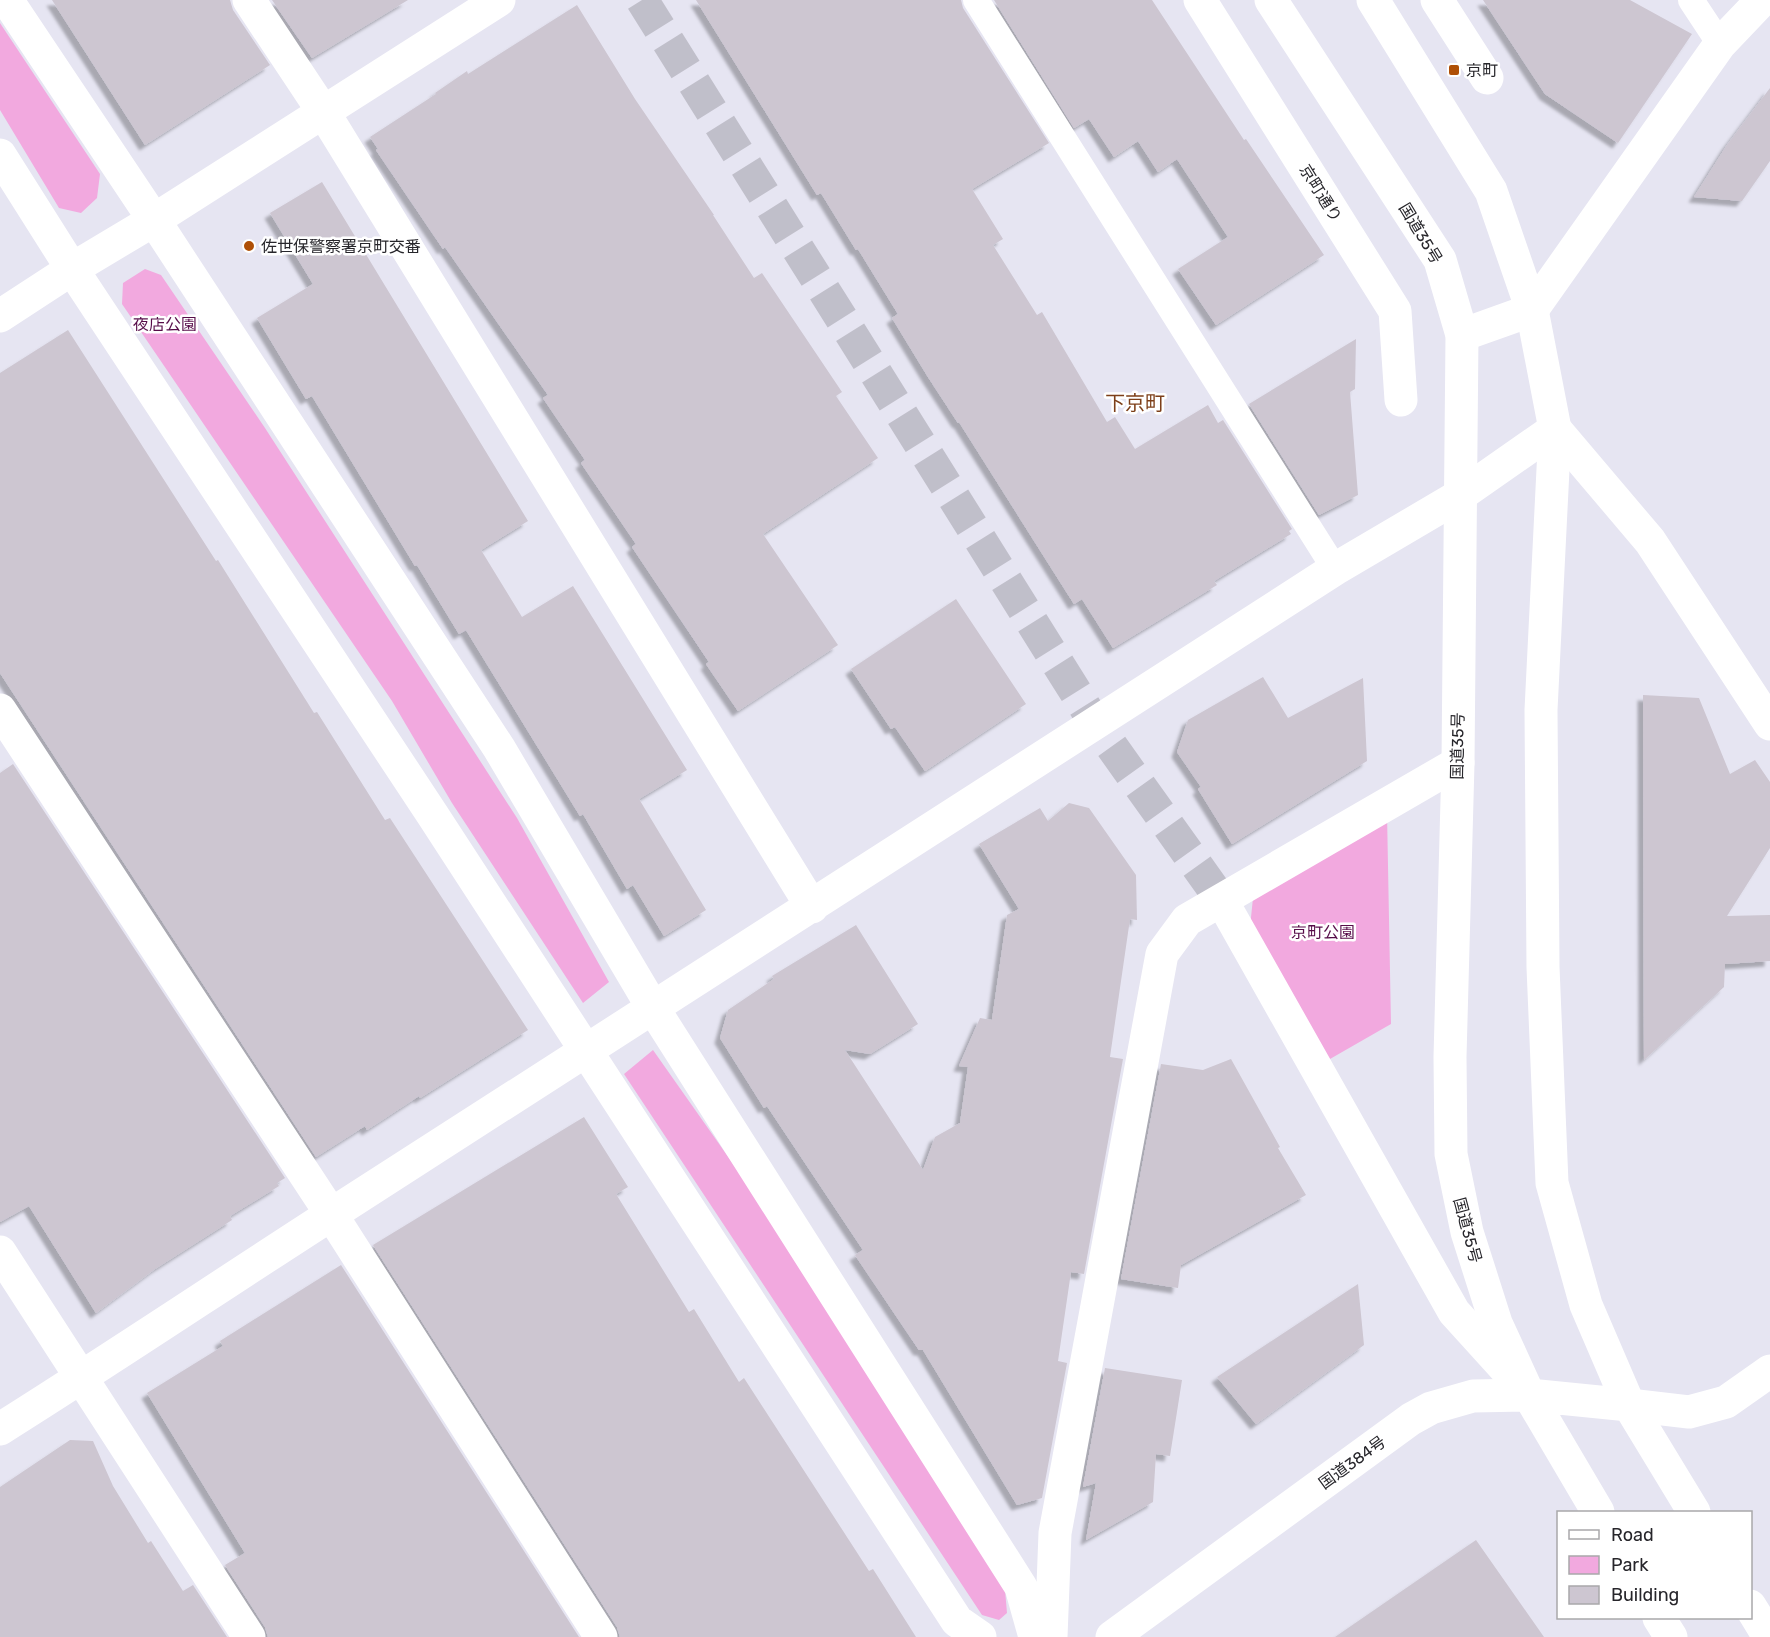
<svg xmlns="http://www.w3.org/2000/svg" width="1770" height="1637" font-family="Rubik,'Noto Sans JP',sans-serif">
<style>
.green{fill:#f2a9df}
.building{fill:#cdc6d1;filter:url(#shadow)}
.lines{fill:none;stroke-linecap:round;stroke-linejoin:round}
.street-tunnel{stroke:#c0bfca;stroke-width:33;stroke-dasharray:33 16;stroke-linecap:butt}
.lane{stroke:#fff;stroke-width:26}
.street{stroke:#fff;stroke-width:33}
.secondary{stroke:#fff;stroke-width:33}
.highway{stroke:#fff;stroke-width:33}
.poi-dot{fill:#af4f06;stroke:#fff;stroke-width:2}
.labels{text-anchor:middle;stroke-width:5;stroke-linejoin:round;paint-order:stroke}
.poi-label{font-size:16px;fill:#27262b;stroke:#fff;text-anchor:start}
.street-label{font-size:16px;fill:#27262b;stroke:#fff}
.park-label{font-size:16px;fill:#560c49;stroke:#fff}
.quarter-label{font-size:20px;fill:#7d3f19;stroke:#fff}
</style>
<defs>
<filter id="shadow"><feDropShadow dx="-5.5" dy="5.5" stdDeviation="1.5" flood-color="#0004"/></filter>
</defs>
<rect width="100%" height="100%" fill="#e6e5f2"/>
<path class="green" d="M 0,23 L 100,174 L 97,198 L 81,213 L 59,208 L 0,110 Z
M 145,269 L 161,275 L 265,428 L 517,818 L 609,982 L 583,1003 L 452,803 L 392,701 L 122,304 L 123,283 Z
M 1387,813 L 1391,1024 L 1323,1063 L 1250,927 L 1253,898 Z
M 653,1050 L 748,1185 L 1005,1590 L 1007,1613 L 999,1620 L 982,1615 L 624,1074 Z"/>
<path class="building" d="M 52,0 L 230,0 L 233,10 L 270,65 L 145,145 Z
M 272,0 L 408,0 L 312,58 Z
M 696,0 L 961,0 L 963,8 L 1049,143 L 972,189 L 1003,239 L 993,245 L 1037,315 L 1042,312 L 1107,422 L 1115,417 L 1135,449 L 1208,405 L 1218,423 L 1223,420 L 1292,529 L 1289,531 L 1291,534 L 1214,581 L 1217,585 L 1113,648 L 1082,599 L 1074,604 L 959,422 L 958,423 L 928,377 L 892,318 L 898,314 L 858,249 L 856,250 L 821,193 L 817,195 Z
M 994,0 L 1152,0 L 1244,140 L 1246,139 L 1324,255 L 1216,325 L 1178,269 L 1228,237 L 1177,159 L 1158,172 L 1138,141 L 1114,157 L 1089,119 L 1074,128 Z
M 1483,0 L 1630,0 L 1692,34 L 1618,143 L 1545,94 Z
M 577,5 L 635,99 L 714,215 L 713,215 L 754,278 L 762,273 L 842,392 L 836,396 L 878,458 L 763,534 L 838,645 L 738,711 L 706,664 L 709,662 L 632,547 L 636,544 L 581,463 L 585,460 L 543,398 L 548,395 L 445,247 L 443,249 L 376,150 L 378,149 L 370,137 L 436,94 L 435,93 L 467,71 L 468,74 Z
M 1770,88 L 1770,161 L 1742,201 L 1694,197 L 1727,145 Z
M 322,182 L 528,521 L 481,550 L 522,617 L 573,586 L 687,770 L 639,799 L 706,910 L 664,936 L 633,885 L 627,889 L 583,814 L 580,816 L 466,630 L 459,634 L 417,565 L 415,566 L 312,396 L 306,399 L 257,318 L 313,284 L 270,213 Z
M 68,330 L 216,561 L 218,560 L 314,713 L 317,712 L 385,820 L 390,818 L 528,1030 L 420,1098 L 419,1096 L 367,1130 L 365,1126 L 316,1157 L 0,673 L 0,373 Z
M 1356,339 L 1355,389 L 1350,392 L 1358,495 L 1319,515 L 1249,404 Z
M 956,599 L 1026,704 L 925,771 L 895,727 L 891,729 L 851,669 Z
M 1263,677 L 1288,718 L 1363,678 L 1367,761 L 1232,844 L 1198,789 L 1201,787 L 1177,752 L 1188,720 Z
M 1643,695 L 1699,698 L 1730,774 L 1755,760 L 1770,782 L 1770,848 L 1727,916 L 1770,915 L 1770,961 L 1725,964 L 1724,987 L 1644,1060 Z
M 13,764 L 285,1178 L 277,1183 L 279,1186 L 230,1216 L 232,1220 L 155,1269 L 96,1313 L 29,1206 L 0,1222 L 0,773 Z
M 1069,803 L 1089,808 L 1136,875 L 1137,920 L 1130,919 L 1110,1057 L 1123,1059 L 1084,1274 L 1071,1272 L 1058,1361 L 1067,1363 L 1042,1498 L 1017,1505 L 923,1350 L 919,1350 L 855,1255 L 863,1250 L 767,1106 L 764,1108 L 720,1038 L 728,1010 L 774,979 L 772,976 L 856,925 L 918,1024 L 870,1054 L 845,1050 L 923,1170 L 935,1137 L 960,1123 L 968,1067 L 959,1066 L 980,1018 L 992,1020 L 1007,915 L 1019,909 L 979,844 L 1040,808 L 1048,821 Z
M 1231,1059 L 1280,1147 L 1278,1148 L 1306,1195 L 1181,1265 L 1178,1288 L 1121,1279 L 1161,1064 L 1203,1070 Z
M 584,1117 L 628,1187 L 616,1194 L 689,1312 L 694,1309 L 739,1382 L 744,1378 L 869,1571 L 873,1569 L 916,1637 L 620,1637 L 617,1627 L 373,1245 Z
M 341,1265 L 579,1637 L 268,1637 L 265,1627 L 225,1565 L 245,1553 L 147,1393 L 223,1346 L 220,1341 Z
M 1358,1284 L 1364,1345 L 1256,1424 L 1217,1377 Z
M 1105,1368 L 1182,1380 L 1170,1456 L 1156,1454 L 1153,1502 L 1086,1540 L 1096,1483 L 1083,1487 Z
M 70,1440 L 93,1441 L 113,1486 L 148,1543 L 151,1541 L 183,1591 L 193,1585 L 227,1637 L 0,1637 L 0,1487 Z
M 1476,1540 L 1544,1637 L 1335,1637 Z"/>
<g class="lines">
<path class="street-tunnel" d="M 642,0 L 1095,723 L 1222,901"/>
<path class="lane" d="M 976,0 L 1335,569
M 1691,0 L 1720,44"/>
<path class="street" d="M 7,0 L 154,220 L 499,748 L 653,1008 L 1021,1587 L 1035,1637
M 249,0 L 324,113 L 812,907
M 1200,0 L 1395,311 L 1401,400
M 1437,0 L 1487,78
M 0,155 L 72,269 L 432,814 L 957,1621 L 980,1637
M 0,316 L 72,269 L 154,220 L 499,0
M 0,710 L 331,1214 L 601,1637
M 1222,901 L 1454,1312 L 1522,1387
M 0,1252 L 249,1637
M 1629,1405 L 1689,1412 L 1726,1402 L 1770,1371
M 0,1429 C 113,1358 223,1284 335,1212 C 669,998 1002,783 1335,569 L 1459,496 L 1555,429 L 1650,541 L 1770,724
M 1051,1637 L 1055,1533 L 1162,954 L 1187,920 L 1458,763"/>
<path class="secondary" d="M 1462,335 L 1532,310 L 1720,44 L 1762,0"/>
<path class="highway" d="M 1271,0 L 1440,260 L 1462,335 L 1458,763 L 1450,1057 L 1451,1154 L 1467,1232 L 1496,1323 L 1529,1395 L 1598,1512
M 1373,0 L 1491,191 L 1532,310 L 1555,429 L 1541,710 L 1543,967 L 1552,1183 L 1586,1305 L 1629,1405 L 1694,1512
M 1750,1606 L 1769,1637
M 1659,1618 L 1671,1637
M 1112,1637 L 1411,1419 L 1431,1408 L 1473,1396 L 1529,1395 L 1629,1405"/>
</g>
<g class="poi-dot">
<rect x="1448" y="64" width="12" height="12" rx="3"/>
<circle cx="249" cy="246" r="6"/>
</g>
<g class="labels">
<g class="poi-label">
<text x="1466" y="76">京町</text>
<text x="261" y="252">佐世保警察署京町交番</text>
</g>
<g class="street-label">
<text transform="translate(1321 193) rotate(58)" y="6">京町通り</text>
<text transform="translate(1421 233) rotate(59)" y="6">国道35号</text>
<text transform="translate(1457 746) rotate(-89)" y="6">国道35号</text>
<text transform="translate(1468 1230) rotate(75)" y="6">国道35号</text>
<text transform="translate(1352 1462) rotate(-36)" y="6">国道384号</text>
</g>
<g class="park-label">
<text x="165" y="330">夜店公園</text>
<text x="1323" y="938">京町公園</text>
</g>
<g class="quarter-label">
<text x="1135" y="410">下京町</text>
</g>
</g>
<rect x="1557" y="1511" width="195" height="108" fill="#ffffff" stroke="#a9a8aa" stroke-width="1.5"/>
<rect x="1569" y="1530" width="30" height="9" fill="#ffffff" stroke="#a9a8aa" stroke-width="1.5"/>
<text x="1611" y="1541" font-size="18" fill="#27262b">Road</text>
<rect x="1569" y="1556" width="30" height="18" fill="#f2a9df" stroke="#a9a8aa" stroke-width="1.5"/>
<text x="1611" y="1571" font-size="18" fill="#27262b">Park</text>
<rect x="1569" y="1586" width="30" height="18" fill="#cdc6d1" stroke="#a9a8aa" stroke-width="1.5"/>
<text x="1611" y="1601" font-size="18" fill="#27262b">Building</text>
</svg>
